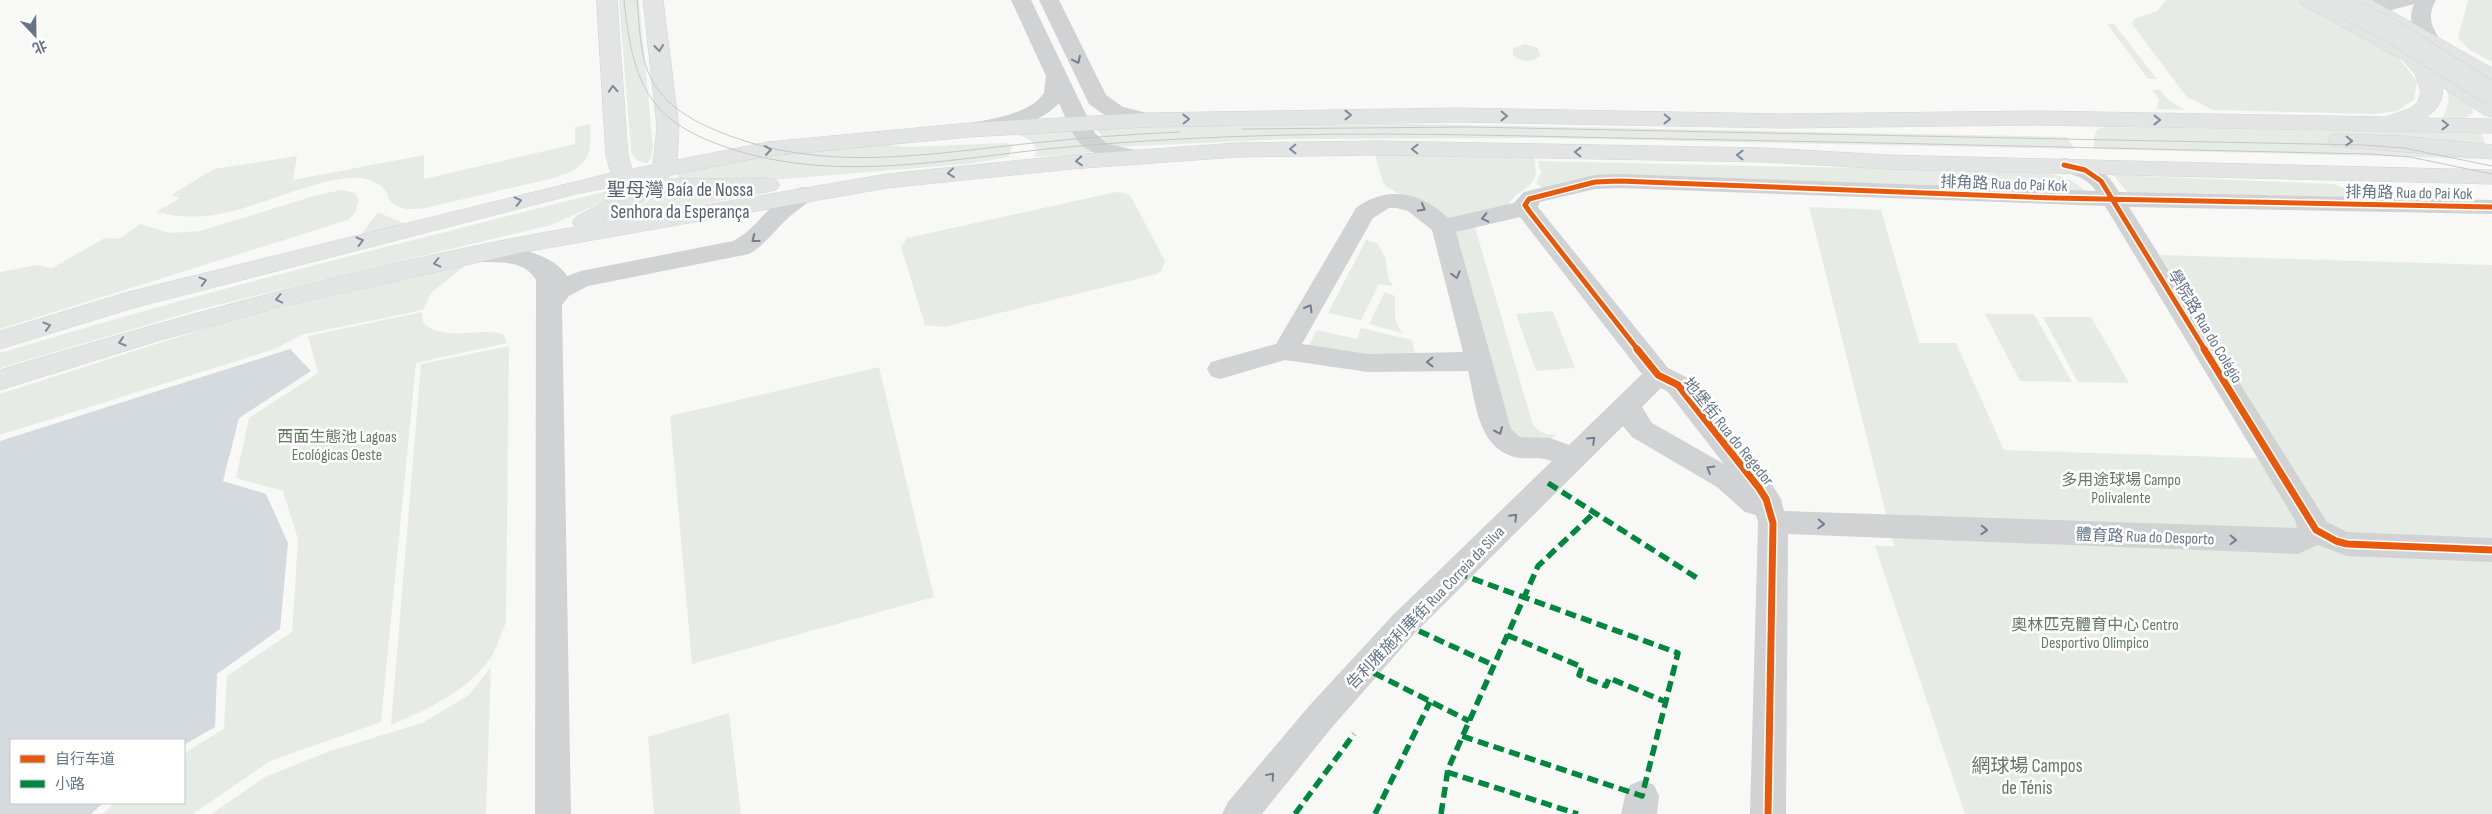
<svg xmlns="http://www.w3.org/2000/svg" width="2492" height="814" font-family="'Sofia Sans Condensed','Noto Sans SC',sans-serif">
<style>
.green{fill:#e7ebe5}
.water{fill:#d4dade}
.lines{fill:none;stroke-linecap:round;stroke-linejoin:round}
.major-casing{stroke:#d3d5d6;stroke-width:1}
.minor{fill:#d1d2d3;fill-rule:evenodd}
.major{fill:#e3e4e4;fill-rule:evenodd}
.tram{stroke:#c7c8c9;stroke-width:1}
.major-bridge-casing{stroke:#d3d5d6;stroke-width:24;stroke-linecap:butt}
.major-bridge{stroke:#e3e4e4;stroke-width:23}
.quiet{stroke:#00873e;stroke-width:5.5;stroke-dasharray:11 5.5;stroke-linecap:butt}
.cycleway-far1-casing{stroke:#fff;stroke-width:8}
.cycleway-casing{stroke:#fff;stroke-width:10}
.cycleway-far1{stroke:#e8590c;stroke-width:5}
.cycleway{stroke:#e8590c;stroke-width:7}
.oneway{stroke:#7e8b9b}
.oneway2{stroke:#707e90}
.labels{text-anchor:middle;stroke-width:5;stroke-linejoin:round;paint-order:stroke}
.street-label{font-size:16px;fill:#657589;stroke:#fff}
.park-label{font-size:16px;fill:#637a61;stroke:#fff}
.quarter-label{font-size:19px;fill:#545f6e;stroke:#fff}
.near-park-label{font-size:19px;fill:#637a61;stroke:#fff}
</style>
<rect width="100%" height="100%" fill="#f8f8f7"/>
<path class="green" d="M 619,0 L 639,0 L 653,147 L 651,159 L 647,163 C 638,162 633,159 631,150 Z
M 2166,0 L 2296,0 L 2396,55 L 2417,81 L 2414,100 L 2397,111 L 2373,114 L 2213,110 L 2187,97 L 2132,24 L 2134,19 L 2157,11 Z
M 2468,0 L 2492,0 L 2492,62 L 2470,50 L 2458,38 Z
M 2107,24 L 2114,24 L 2157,79 L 2148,79 Z
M 1525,44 L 1538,48 L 1540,56 C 1532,63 1521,62 1513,55 L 1513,48 Z
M 2446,86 L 2472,106 L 2473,113 L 2464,119 L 2444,119 L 2443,117 L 2449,101 Z
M 2152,90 L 2160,90 L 2168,100 L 2185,110 L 2156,109 L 2159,100 Z
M 590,124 C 592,158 588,167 554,178 L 421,209 C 412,209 402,210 395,205 C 389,201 389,198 387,193 C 382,183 367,178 357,178 C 338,177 318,184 301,189 C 250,205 210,226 156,212 L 180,198 L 171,195 L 214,169 L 297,156 L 293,180 L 424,155 L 424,179 L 575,144 L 575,127 Z
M 1409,124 L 2067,137 L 2075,149 L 1538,138 L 1287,139 L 1113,147 L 1105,142 L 1097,129 L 1153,126 Z
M 2106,127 L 2481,133 L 2488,151 L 2492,154 L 2492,159 L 2094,149 L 2094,138 L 2097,129 Z
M 1071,130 L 1094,152 L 1035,157 C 1040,141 1025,137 1013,133 Z
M 1007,143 L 1012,146 L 1009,157 L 966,164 L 772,180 L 680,180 L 677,177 L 678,174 L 738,159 L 874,144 L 907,147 Z
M 1374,151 L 1534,157 C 1542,190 1521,184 1507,206 L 1447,219 L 1387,187 L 1383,182 Z
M 1538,161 L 2032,172 C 2059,174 2072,178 2092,196 L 1616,181 L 1547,192 L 1536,183 L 1541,172 Z
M 2113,175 L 2333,184 L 2384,202 L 2130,195 Z
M 615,189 L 619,191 L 617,196 L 551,225 L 201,309 L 0,368 L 0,353 C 203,291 409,241 615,189 Z
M 342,190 L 355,193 L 359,200 L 355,213 L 348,220 L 0,329 L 0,272 L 37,265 L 52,268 L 105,238 L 119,239 L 140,224 L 170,233 L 200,231 L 317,195 Z
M 660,192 L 753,194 L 609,224 L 630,213 Z
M 1116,192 L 1125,193 L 1131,197 L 1165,261 L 1162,270 L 1157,274 L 944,327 L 925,325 L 901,247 L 907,238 Z
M 1809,207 L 1881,210 L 1919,343 L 1956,343 L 2004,450 L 2283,459 L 2160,255 L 2492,265 L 2492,814 L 1965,814 L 1875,546 L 1894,546 Z
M 378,212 L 405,224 L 359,237 Z
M 1474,224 L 1533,425 C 1540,433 1547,435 1557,435 L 1541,444 L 1509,439 L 1450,230 Z
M 1366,240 L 1377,243 L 1385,257 L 1389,281 L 1393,284 L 1391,286 L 1379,284 L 1361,320 L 1328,313 Z
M 466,265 L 431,293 L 423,310 L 301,335 L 275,349 L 0,435 L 0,394 L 231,320 Z
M 1385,292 L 1395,296 L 1395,319 L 1402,333 L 1369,324 Z
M 1553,311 L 1575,368 L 1536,371 L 1516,314 Z
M 422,312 L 423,323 C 443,341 475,329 499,333 L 504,335 L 507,343 L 416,363 L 381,722 L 270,761 L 193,814 L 102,814 L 115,803 L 184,803 L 184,753 L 224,729 L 227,676 L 292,632 L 298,539 L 283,491 L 236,478 L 249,418 L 318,373 L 308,336 Z
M 1985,314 L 2034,314 L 2072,382 L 2020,381 Z
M 2043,317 L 2091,317 L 2129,383 L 2078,382 Z
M 1361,328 L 1412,340 L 1415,354 L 1353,356 L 1308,347 L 1317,330 L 1357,339 Z
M 509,346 L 506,622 C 502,632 498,644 493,654 C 471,690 428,709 391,725 L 421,364 Z
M 879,367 L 934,597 L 692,664 L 670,416 Z
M 491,667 L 486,814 L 211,814 L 265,777 L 330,751 L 422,723 L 469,695 Z
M 729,713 L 741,814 L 654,814 L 648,737 Z"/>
<path class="water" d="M 290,349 L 311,371 L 239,418 L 223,481 L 266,494 L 288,543 L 280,629 L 217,674 L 215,727 L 184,745 L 184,740 L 11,740 L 11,803 L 103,803 L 91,814 L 0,814 L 0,441 Z"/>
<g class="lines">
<defs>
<path id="major" d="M 597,0 L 617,0 L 628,156 L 632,169 L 653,165 L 657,127 L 643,0 L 663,0 L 679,127 L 677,160 L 768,142 L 969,123 L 1147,113 L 1456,108 L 1784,114 L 2037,111 L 2386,117 L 2411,108 L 2418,102 L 2421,91 L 2415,74 L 2403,60 L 2301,4 L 2298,0 L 2323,0 L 2417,52 L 2492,100 L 2492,117 L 2484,115 L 2442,87 C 2445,100 2436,111 2425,118 L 2492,119 L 2492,133 L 2037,125 L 1784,128 L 1456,122 L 1147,127 L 969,137 L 768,156 L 670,175 L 667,179 L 768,178 L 776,180 L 780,185 L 776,190 C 740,199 691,196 654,193 L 644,201 L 601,223 L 887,174 L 1071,155 L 1237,143 L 1377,141 L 1766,148 L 1888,155 L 2492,170 L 2492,184 L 1888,169 L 1766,162 L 1377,155 L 1237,157 L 1071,169 L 887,188 L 519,253 L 273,309 L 157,341 L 0,390 L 0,370 C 189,313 380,261 575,227 L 572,222 L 576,217 L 631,188 L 623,185 L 580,193 L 133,308 L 0,349 L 0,331 L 128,292 L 611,173 L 606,156 Z
M 2348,0 L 2372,0 L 2492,68 L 2492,83 L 2484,82 L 2351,4 Z
M 2339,134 L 2401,136 L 2492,145 L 2492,159 L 2331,146 L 2328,141 L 2331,136 Z"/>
</defs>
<use href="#major" class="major-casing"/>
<path class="minor" d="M 1011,0 L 1031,0 L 1095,133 L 1108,144 L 1144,152 L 1147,157 L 1144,162 C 1134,164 1127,162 1117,160 C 1075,150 1076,140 1059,103 C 1039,126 998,131 970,137 L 962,135 L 959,130 L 962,125 C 987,119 1028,116 1044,93 L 1046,76 Z
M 1039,0 L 1059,0 L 1106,95 L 1123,107 L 1155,115 L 1158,120 L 1155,125 L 1147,127 L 1107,117 L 1089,104 Z
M 2354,0 L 2436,0 C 2427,15 2431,26 2440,40 L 2437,44 C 2415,50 2406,22 2414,4 L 2384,12 L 2356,6 L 2353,2 Z
M 2064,158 C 2092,164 2104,167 2119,192 L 2492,200 L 2492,214 L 2129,207 L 2327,522 L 2347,532 L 2492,538 L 2492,562 L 2347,556 L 2318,545 L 2298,554 L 1788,534 L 1786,814 L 1750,814 L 1758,523 L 1756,515 L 1745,512 L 1717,487 L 1632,437 L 1623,426 L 1415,633 L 1333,726 L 1262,814 L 1222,814 L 1228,802 L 1309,706 L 1393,615 L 1552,461 C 1540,456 1526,460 1514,457 C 1477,446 1476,402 1468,371 L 1368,372 L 1285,360 L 1220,379 L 1211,376 L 1207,369 L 1211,362 L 1276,344 L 1356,208 C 1387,185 1421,192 1448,218 L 1514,203 L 1524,192 L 1532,190 L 1595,175 L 1619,174 L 2096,191 C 2087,177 2071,174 2056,170 L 2053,165 L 2056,160 ZM 1619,188 L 2105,206 L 2295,520 L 2297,528 L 1784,511 L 1781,499 L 1769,480 L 1688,378 L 1668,368 L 1538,207 L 1540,202 L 1595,189 ZM 1389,208 L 1396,208 L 1408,211 L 1432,230 L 1463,352 L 1368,354 L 1302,344 L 1373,218 ZM 1520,217 L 1642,374 L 1569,445 L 1550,438 L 1520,437 L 1511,429 L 1456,232 ZM 1661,388 L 1668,392 L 1724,464 L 1652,423 L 1642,407 Z
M 803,187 L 811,189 L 815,194 C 808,204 797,210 788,218 C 774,231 765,245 749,254 L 588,286 L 569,296 L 562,305 L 571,814 L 535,814 L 536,280 C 521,255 492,266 468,260 L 465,254 L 468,248 C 496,241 551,250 567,276 L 581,271 L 733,241 C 760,228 773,194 803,187 Z
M 1642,780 L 1654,785 L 1659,796 L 1657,814 L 1621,814 L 1625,796 L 1630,785 Z"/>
<use href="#major" class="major"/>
<path class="tram" d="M 624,0 C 633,85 648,123 735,150 C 837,182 943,160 1047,149 C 1126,141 1207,137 1287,135 C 1417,132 1546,137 1676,139 C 1907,143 2139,149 2370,154 L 2410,157 L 2492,174
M 637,0 C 640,28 639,59 654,84 C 669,108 695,122 720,132 C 823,174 926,154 1033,143 C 1082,138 1131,134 1180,132
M 1242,129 L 1468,127 L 2362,145 L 2404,148 L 2492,166"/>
<defs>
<path id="major-bridge" d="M 2333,0 L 2393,32 L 2492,94"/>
</defs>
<use href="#major-bridge" class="major-bridge-casing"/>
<use href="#major-bridge" class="major-bridge"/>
<path class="quiet" d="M 1548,483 L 1697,578
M 1457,573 L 1678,653 L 1642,796 L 1462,736
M 1404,624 L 1493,665
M 1507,635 L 1582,667 L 1579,675 L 1606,686 L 1609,678 L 1666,702
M 1374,673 L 1469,721
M 1447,772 L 1578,814
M 1295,814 L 1354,734
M 1375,814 L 1430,702
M 1441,814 L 1448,769 L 1538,566 L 1594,513"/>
<defs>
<path id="cycleway-far1" d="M 2064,165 L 2085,170 L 2101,181 L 2205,350
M 1638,350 L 1529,211 L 1525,205 L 1529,199 L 1595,182 L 1619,181 L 2054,198 L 2492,207"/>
<path id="cycleway" d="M 1637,349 L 1658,375 L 1678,385 L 1759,488 L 1766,499 L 1773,523 L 1768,814
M 2204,349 L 2316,530 L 2336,541 L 2347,544 L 2492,550"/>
</defs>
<use href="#cycleway-far1" class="cycleway-far1-casing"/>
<use href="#cycleway" class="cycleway-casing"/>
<use href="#cycleway-far1" class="cycleway-far1"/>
<use href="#cycleway" class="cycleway"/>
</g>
<defs><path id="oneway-chevron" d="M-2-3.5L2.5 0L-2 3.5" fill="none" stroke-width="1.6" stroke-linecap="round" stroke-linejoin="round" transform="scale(1.25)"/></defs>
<g class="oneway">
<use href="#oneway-chevron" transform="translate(659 48) rotate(84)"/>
<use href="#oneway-chevron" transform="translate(613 89) rotate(-93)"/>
<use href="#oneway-chevron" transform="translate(1348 115)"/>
<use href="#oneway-chevron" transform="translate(1504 116) rotate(1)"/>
<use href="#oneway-chevron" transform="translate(1186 119) rotate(-1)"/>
<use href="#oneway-chevron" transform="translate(1667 119) rotate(1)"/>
<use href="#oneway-chevron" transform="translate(2157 120)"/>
<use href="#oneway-chevron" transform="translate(2445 125) rotate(1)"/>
<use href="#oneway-chevron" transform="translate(2349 141) rotate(2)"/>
<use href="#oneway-chevron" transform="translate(1293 149) rotate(179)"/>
<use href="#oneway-chevron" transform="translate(1415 149) rotate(-179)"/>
<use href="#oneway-chevron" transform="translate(768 150) rotate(-8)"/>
<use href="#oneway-chevron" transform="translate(1578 152) rotate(-179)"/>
<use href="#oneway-chevron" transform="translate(1740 155) rotate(-179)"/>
<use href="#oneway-chevron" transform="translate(1079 161) rotate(176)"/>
<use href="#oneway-chevron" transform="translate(951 173) rotate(174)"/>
<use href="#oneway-chevron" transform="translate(518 201) rotate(-13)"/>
<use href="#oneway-chevron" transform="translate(360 241) rotate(-14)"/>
<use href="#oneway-chevron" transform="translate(437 263) rotate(167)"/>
<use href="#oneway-chevron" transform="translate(203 281) rotate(-15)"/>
<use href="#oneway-chevron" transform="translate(279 299) rotate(167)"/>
<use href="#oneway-chevron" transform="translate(47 326) rotate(-17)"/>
<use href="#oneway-chevron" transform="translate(122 342) rotate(163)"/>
</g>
<g class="oneway2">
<use href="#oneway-chevron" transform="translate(1077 60) rotate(65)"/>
<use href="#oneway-chevron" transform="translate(1422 208) rotate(28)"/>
<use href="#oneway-chevron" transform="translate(1485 218) rotate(167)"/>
<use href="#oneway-chevron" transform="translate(755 239) rotate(142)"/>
<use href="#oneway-chevron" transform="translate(1456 275) rotate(75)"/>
<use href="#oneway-chevron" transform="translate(1309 308) rotate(-60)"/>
<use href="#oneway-chevron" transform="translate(1430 362) rotate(179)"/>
<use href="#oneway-chevron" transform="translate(1499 431) rotate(66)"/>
<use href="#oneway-chevron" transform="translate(1592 440) rotate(-44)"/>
<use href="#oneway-chevron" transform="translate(1710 469) rotate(-149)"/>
<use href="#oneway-chevron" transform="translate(1514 517) rotate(-45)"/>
<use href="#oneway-chevron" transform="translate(1821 524) rotate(2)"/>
<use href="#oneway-chevron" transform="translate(1984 530) rotate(2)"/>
<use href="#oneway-chevron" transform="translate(2233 540) rotate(2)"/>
<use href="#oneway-chevron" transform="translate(1271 776) rotate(-50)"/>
</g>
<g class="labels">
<g class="street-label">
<text transform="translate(2004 183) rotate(2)" y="6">排角路 Rua do Pai Kok</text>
<text transform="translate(2409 192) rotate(1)" y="6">排角路 Rua do Pai Kok</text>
<text transform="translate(2206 326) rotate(59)" y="6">學院路 Rua do Colégio</text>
<text transform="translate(1729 431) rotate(51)" y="6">地堡街 Rua do Regedor</text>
<text transform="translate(2145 536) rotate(2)" y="6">體育路 Rua do Desporto</text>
<text transform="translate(1425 607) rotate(-46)" y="6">告利雅施利華街 Rua Correia da Silva</text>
</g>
<g class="park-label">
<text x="337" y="442">西面生態池 Lagoas<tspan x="337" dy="18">Ecológicas Oeste</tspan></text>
<text x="2121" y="485">多用途球場 Campo<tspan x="2121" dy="18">Polivalente</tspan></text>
<text x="2095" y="630">奧林匹克體育中心 Centro<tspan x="2095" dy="18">Desportivo Olímpico</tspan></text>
</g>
<g class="quarter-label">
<text x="680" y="196">聖母灣 Baía de Nossa<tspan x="680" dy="22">Senhora da Esperança</tspan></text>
</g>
<g class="near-park-label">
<text x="2027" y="772">網球場 Campos<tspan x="2027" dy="22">de Ténis</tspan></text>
</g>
</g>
<rect x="10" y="739" width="175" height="65" fill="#ffffff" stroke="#c1c8d0"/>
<rect x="20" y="755" width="25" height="8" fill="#e8590c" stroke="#c1c8d0"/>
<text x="55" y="764" font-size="15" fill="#657589">自行车道</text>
<rect x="20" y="780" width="25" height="8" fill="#00873e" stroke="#c1c8d0"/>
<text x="55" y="789" font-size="15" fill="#657589">小路</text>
<g transform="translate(35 35) rotate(158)" stroke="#ffffff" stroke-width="4" paint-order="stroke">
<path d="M0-4L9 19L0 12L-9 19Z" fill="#657589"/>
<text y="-8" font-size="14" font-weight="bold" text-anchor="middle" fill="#657589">北</text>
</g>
</svg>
